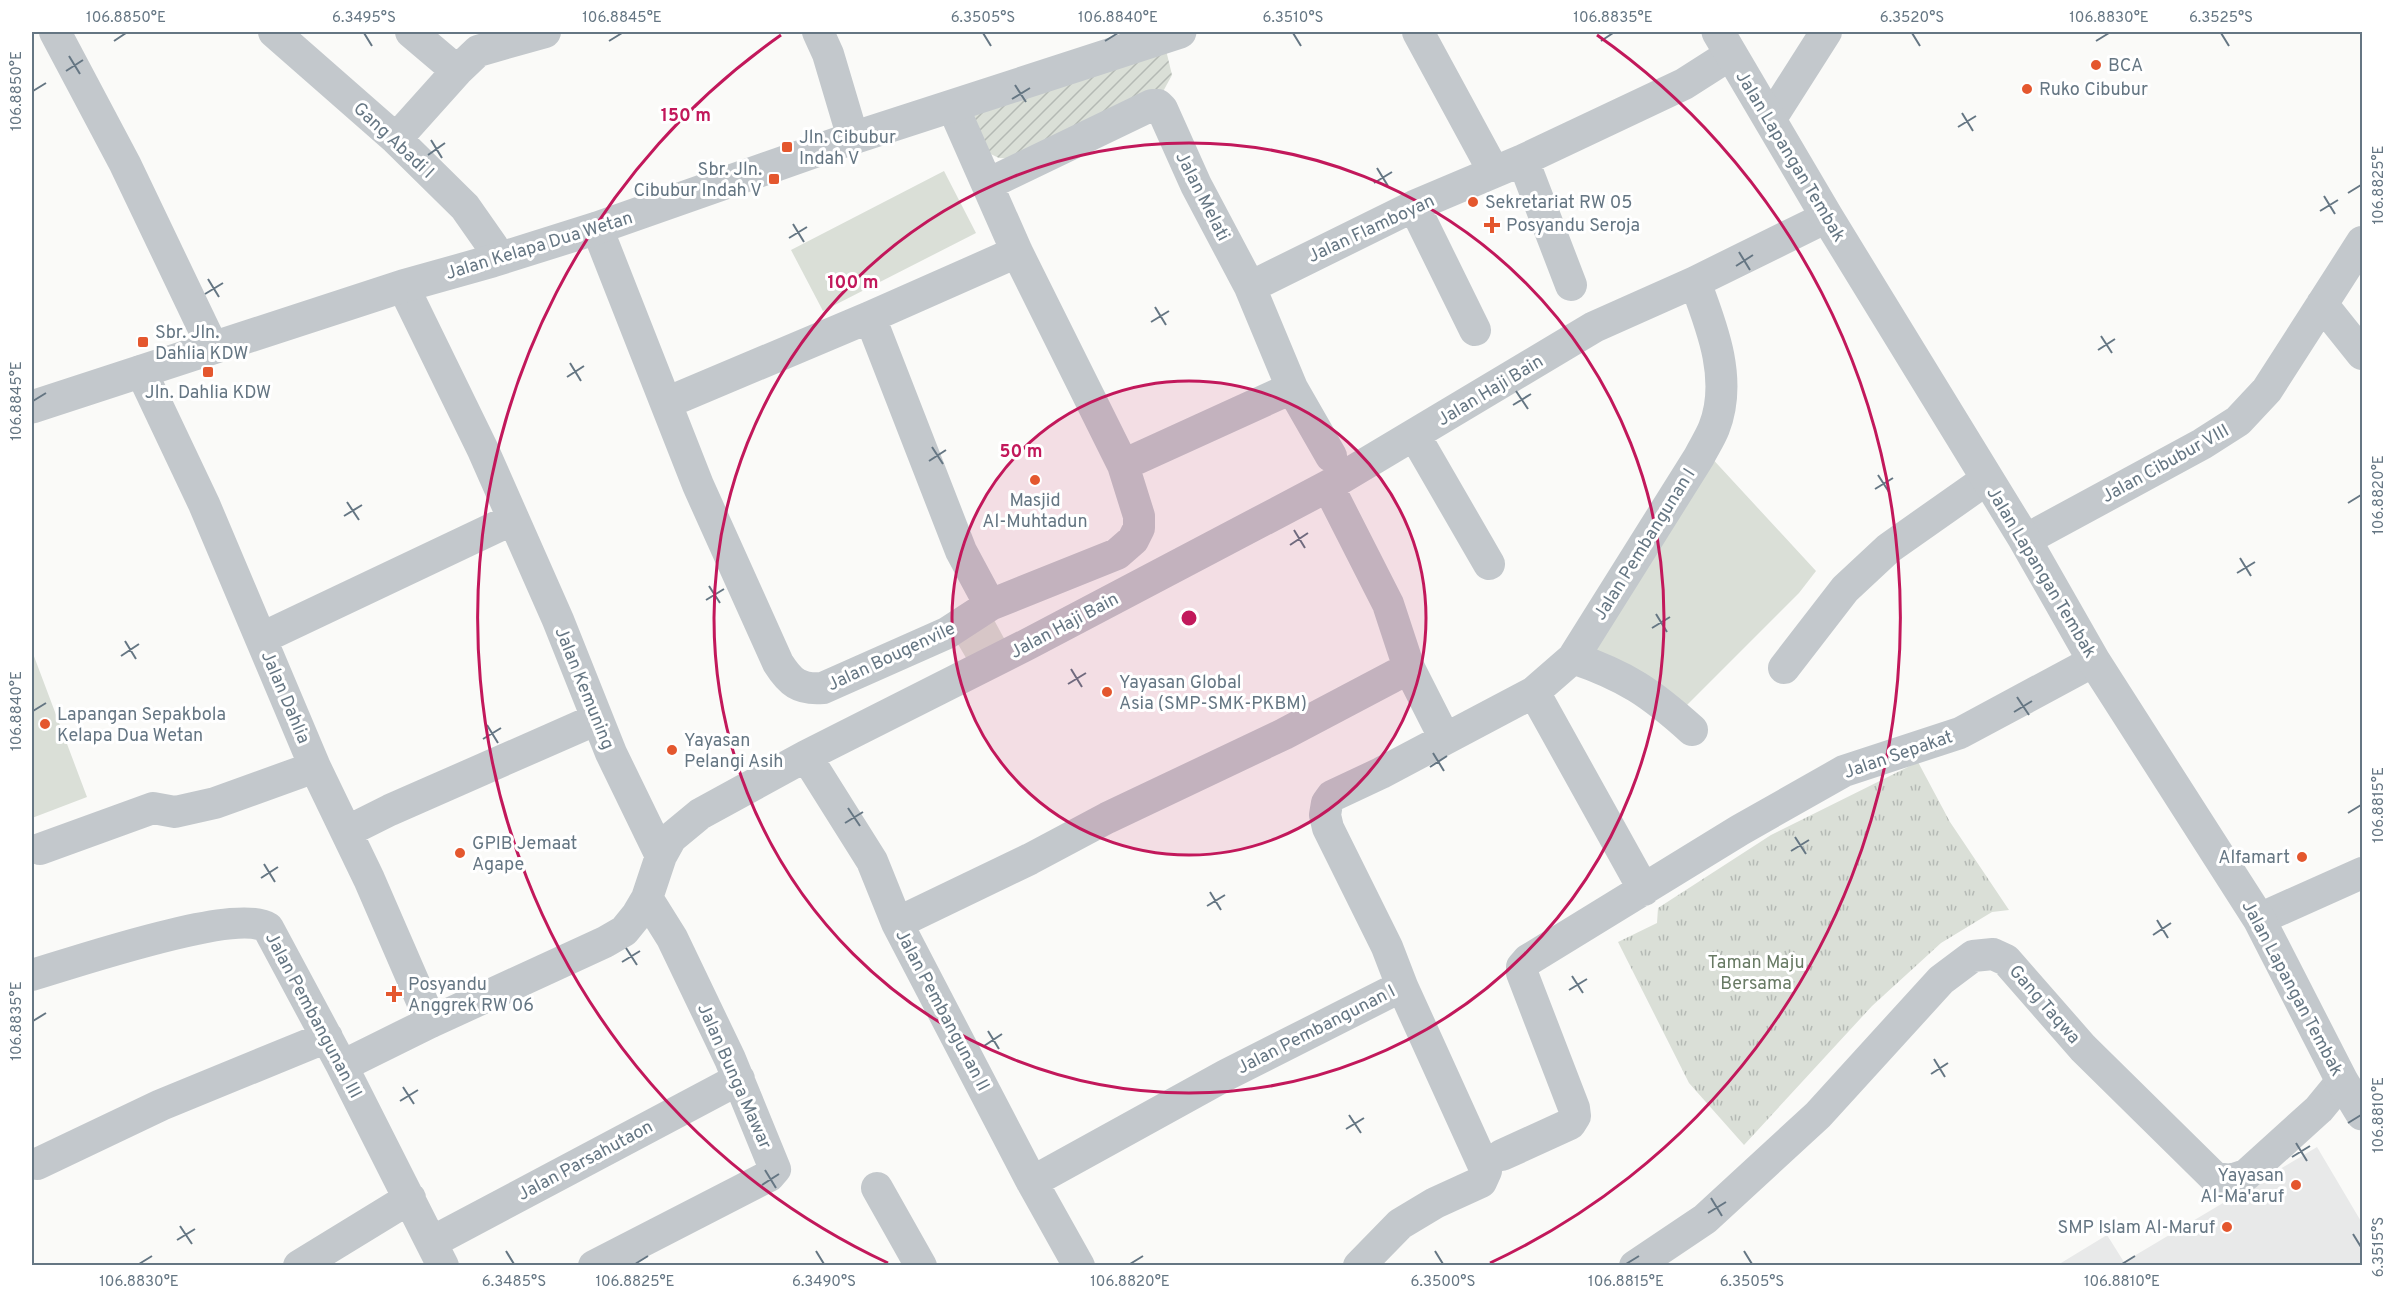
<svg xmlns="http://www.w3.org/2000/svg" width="2394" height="1297" font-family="Overpass,sans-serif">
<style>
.built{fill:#e8e9e9}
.grass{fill:#dadfd7}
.park{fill:url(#park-tufts)}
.garden{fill:url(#garden-furrows)}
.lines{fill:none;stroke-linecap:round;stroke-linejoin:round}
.minor{stroke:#c3c8cc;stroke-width:32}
.tertiary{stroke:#c3c8cc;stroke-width:33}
.ticks{fill:none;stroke:#657683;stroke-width:2}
.ring{fill:none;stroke:#c2185b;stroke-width:3}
.poi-dot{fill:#e4572e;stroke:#fff;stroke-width:2}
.labels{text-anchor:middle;stroke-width:6;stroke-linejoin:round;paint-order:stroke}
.poi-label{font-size:18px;fill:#657683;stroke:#fff;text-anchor:start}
.street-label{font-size:18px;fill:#657683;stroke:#fff}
.park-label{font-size:18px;fill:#687a64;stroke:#fff}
.centre{fill:#c2185b;stroke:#fff;stroke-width:3}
.ring-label{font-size:18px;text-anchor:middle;font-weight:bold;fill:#c2185b;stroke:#fff;stroke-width:6;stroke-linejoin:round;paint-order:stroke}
.neatline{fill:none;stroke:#657683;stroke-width:2}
.ticks-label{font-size:15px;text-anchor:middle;fill:#657683}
</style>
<defs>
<pattern id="park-tufts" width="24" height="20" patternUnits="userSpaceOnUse" patternTransform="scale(1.5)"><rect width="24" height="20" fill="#dadfd7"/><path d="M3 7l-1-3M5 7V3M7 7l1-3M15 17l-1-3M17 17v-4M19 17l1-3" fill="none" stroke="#b4b9b4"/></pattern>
<pattern id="garden-furrows" width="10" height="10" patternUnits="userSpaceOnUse" patternTransform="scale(1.5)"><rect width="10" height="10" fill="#dadfd7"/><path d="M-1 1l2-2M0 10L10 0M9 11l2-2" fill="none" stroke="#b4b9b4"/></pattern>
</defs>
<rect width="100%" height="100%" fill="#fafaf8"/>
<path class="built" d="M 2317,1147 L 2362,1223 L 2362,1265 L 2056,1266 L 2107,1235 L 2124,1262 Z"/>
<path class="grass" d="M 944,171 L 976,233 L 823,311 L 791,250 Z
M 1708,454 L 1816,571 L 1799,593 L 1683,709 L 1586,649 Z
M 993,618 L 1006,642 L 969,663 L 955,639 Z
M 32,651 L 87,797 L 32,818 Z"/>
<path class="park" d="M 1918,762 L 1950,822 L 2009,910 L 1992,912 L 1941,943 L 1872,1006 L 1744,1145 L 1689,1083 L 1618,942 L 1657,923 L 1658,908 L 1771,835 Z"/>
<path class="garden" d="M 1166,50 L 1172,75 L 1159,99 L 1018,159 L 999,158 L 978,148 L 964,113 Z"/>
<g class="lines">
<path class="minor" d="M 55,32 L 125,164 L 213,348
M 274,32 L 396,139 L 465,207 L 493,247 L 492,261
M 411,32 L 457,71
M 818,32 L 828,54 L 853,138
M 1418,32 L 1494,172
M 1770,120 L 1826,32
M 396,139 L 457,71 L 478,51 L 545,32
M 1523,160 L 1571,285
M 988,184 L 1152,105 L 1158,105 L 1162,109 L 1196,185 L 1250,287 L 1292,388 L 1331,456
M 1414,206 L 1475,330
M 597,228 L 698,485 L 778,663 C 790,682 799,690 823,688 L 947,633 L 990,605 L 1117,554 L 1133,540 L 1139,528 L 1139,516 L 1123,465 L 1017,252 L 953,107
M 403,286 L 483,450 L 558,620 L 611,753 L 661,856
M 1250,287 L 1414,206 L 1523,160 L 1684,84 L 1731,54
M 2322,304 L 2362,354
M 870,317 L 961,551 L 990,605
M 141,371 L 204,504 L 315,767 L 369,879 L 431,1022
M 666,403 L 870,317 L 1017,252
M 1415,436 L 1489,564
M 1123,465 L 1292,388
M 1328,486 L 1388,604 L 1409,668 L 1445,739
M 2025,540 L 2202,444 L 2238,421 L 2267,390 L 2362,242
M 262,638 L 513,519
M 1573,658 C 1626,676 1651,693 1692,730
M 1784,668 L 1845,589 L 1889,548 L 1987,479
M 1534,692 L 1644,890
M 806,756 L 872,861 L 897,923 L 1032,1182 L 1079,1266
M 348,831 L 390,810 L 597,719
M 40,849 L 153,808 L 175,812 L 215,803 L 315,767
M 2259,919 L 2362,873
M 897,923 L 1030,859 L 1107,818 L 1284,734 L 1409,668
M 32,975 C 72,963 237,907 268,928 L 342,1066 L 443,1266
M 342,1066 L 431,1022 L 605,942 L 624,931 L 637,915 L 647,898 L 661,856 L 671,838 L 700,814 L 806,756 L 1028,644 L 1328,486 L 1594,327 L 1695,282 L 1827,217
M 1502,1155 L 1570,1124 L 1575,1116 L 1574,1108 L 1522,973 L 1522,967 L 1528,960 L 1740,830 L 1844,771 L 1960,733 L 2094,661
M 37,1164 L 161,1105 L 327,1037
M 1032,1182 L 1226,1075 L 1402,986 L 1387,947 L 1328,828 L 1325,815 L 1327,803 L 1332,796 L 1381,773 L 1534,692 L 1573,658 L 1699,457 C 1704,447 1710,438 1714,428 C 1733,380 1712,327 1695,282
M 877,1188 L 921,1266
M 432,1242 L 739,1079
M 299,1266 L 410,1198
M 594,1266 L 769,1176 L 775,1169 L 730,1059 L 672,938 L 647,898
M 1359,1266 L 1400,1224 L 1435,1203 L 1481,1182 L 1486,1171 L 1402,986
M 1635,1266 L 1705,1219 L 1818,1115 L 1941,980 L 1973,956 L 1993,954 L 2006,960 L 2083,1048 L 2215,1178 L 2231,1180 L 2246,1175 L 2319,1109 L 2342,1081"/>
<path class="tertiary" d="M 1718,32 L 1827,217 L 2025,540 L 2094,661 L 2259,919 L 2342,1081 L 2362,1114
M 32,407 L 403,286 L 492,261 L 597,228 L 853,138 L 1180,32"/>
</g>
<path class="ticks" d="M 364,33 L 372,46M 983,33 L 991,46M 1293,33 L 1301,46M 1912,33 L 1920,46M 2221,33 L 2229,46M 114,41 L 126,33M 609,41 L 622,33M 1105,41 L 1118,33M 1601,41 L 1613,33M 2096,41 L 2109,33M 69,56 L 80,74M 66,71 L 83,60M 1015,85 L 1026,102M 33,91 L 46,83M 1012,99 L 1030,88M 1962,113 L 1973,131M 1958,127 L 1976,116M 431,140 L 442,158M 428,155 L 445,143M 1377,168 L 1388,186M 1374,183 L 1392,172M 2348,193 L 2361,185M 2324,196 L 2335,214M 2320,211 L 2338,200M 793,224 L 804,242M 789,238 L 807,227M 1739,252 L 1750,270M 1736,266 L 1753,255M 208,279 L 219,297M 205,294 L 223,283M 1155,307 L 1166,325M 1151,322 L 1169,311M 2101,336 L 2112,353M 2098,350 L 2115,339M 570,363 L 581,381M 567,377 L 584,366M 1516,391 L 1528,409M 33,401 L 46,393M 1513,405 L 1531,394M 932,447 L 943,464M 929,461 L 946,450M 1878,475 L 1889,492M 1875,489 L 1893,478M 347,502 L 359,520M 2348,503 L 2361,495M 344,516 L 362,505M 1294,530 L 1305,548M 1290,545 L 1308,533M 2240,558 L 2251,576M 2237,573 L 2255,562M 709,586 L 720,603M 706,600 L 724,589M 1656,614 L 1667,632M 1652,628 L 1670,617M 125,641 L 136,659M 121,656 L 139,644M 1071,669 L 1082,687M 1068,684 L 1086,673M 2017,697 L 2029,715M 33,711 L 46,703M 2014,712 L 2032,701M 487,725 L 498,743M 483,739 L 501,728M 1433,753 L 1444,771M 1430,767 L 1447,756M 848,808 L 860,826M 2348,813 L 2361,805M 845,823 L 863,812M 1795,837 L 1806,854M 1791,851 L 1809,840M 264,864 L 275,882M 261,878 L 278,867M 1210,892 L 1221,910M 1207,906 L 1225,895M 2157,920 L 2168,938M 2153,935 L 2171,923M 626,948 L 637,965M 622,962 L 640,951M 1572,976 L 1583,993M 1569,990 L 1587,979M 33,1021 L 46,1013M 988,1031 L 999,1049M 984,1046 L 1002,1034M 1934,1059 L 1945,1077M 1931,1074 L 1948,1063M 403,1087 L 414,1104M 400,1101 L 418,1090M 1349,1115 L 1361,1133M 2348,1123 L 2361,1115M 1346,1129 L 1364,1118M 2296,1143 L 2307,1161M 2292,1157 L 2310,1146M 765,1170 L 776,1188M 762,1185 L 779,1174M 1711,1198 L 1722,1216M 1708,1213 L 1726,1202M 180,1226 L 192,1244M 2353,1234 L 2361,1247M 177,1240 L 195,1229M 506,1251 L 514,1264M 816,1251 L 824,1264M 1435,1251 L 1443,1264M 1744,1251 L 1752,1264M 139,1264 L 152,1256M 635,1264 L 648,1256M 1130,1264 L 1143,1256M 1626,1264 L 1639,1256M 2122,1264 L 2135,1256"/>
<circle cx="1189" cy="618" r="237" fill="#c2185b" fill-opacity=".12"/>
<g class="ring">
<circle cx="1189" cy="618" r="237"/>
<circle cx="1189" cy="618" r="475"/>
<path d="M888 1263A712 712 0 0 1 781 35M1597 35A712 712 0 0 1 1490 1263"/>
</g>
<g class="poi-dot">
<circle cx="2096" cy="65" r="6"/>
<circle cx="2027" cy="89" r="6"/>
<rect x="781" y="141" width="12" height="12" rx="3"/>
<rect x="768" y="173" width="12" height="12" rx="3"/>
<circle cx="1473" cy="202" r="6"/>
<path d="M1489 216h6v6h6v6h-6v6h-6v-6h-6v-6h6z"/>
<rect x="137" y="336" width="12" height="12" rx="3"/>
<rect x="202" y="366" width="12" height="12" rx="3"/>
<circle cx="1035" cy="480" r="6"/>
<circle cx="1107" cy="692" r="6"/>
<circle cx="45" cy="724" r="6"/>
<circle cx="672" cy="750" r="6"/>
<circle cx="460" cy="853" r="6"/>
<circle cx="2302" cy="857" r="6"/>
<path d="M391 985h6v6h6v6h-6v6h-6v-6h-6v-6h6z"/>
<circle cx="2296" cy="1185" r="6"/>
<circle cx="2227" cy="1227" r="6"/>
</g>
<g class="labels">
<g class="poi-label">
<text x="2108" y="71">BCA</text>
<text x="2039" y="95">Ruko Cibubur</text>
<text x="799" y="143">Jln. Cibubur<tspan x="799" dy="21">Indah V</tspan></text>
<text x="762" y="175" text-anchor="end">Sbr. Jln.<tspan x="762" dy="21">Cibubur Indah V</tspan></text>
<text x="1485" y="208">Sekretariat RW 05</text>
<text x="1506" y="231">Posyandu Seroja</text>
<text x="155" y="338">Sbr. Jln.<tspan x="155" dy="21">Dahlia KDW</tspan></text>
<text x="208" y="398" text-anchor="middle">Jln. Dahlia KDW</text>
<text x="1035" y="506" text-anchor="middle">Masjid<tspan x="1035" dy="21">Al-Muhtadun</tspan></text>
<text x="1119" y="688">Yayasan Global<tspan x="1119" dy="21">Asia (SMP-SMK-PKBM)</tspan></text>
<text x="57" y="720">Lapangan Sepakbola<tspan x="57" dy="21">Kelapa Dua Wetan</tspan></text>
<text x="684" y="746">Yayasan<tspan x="684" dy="21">Pelangi Asih</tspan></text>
<text x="472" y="849">GPIB Jemaat<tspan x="472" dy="21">Agape</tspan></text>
<text x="2290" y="863" text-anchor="end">Alfamart</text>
<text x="408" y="990">Posyandu<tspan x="408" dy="21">Anggrek RW 06</tspan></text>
<text x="2284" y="1181" text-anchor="end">Yayasan<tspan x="2284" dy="21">Al-Ma'aruf</tspan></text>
<text x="2215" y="1233" text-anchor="end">SMP Islam Al-Maruf</text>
</g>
<g class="street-label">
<text transform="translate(394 140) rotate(43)" y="6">Gang Abadi I</text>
<text transform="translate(1791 156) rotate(59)" y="6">Jalan Lapangan Tembak</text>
<text transform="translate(1203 196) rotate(63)" y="6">Jalan Melati</text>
<text transform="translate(1371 228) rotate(-25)" y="6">Jalan Flamboyan</text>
<text transform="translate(539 245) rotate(-17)" y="6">Jalan Kelapa Dua Wetan</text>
<text transform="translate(1490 390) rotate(-31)" y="6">Jalan Haji Bain</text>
<text transform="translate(2165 463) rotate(-29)" y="6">Jalan Cibubur VIII</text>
<text transform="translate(1644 544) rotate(-58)" y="6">Jalan Pembangunan I</text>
<text transform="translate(2042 572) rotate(59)" y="6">Jalan Lapangan Tembak</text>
<text transform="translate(1064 625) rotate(-28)" y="6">Jalan Haji Bain</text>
<text transform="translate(891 656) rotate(-25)" y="6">Jalan Bougenvile</text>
<text transform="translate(585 688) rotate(68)" y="6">Jalan Kemuning</text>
<text transform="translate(286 697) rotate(67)" y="6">Jalan Dahlia</text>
<text transform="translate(1898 754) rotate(-19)" y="6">Jalan Sepakat</text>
<text transform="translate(2293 988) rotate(62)" y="6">Jalan Lapangan Tembak</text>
<text transform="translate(2045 1004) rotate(49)" y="6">Gang Taqwa</text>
<text transform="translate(943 1010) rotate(62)" y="6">Jalan Pembangunan II</text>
<text transform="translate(314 1015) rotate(62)" y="6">Jalan Pembangunan III</text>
<text transform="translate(1316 1029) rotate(-27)" y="6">Jalan Pembangunan I</text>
<text transform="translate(735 1076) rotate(66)" y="6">Jalan Bunga Mawar</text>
<text transform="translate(585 1160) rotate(-28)" y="6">Jalan Parsahutaon</text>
</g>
<g class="park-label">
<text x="1756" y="968">Taman Maju<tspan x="1756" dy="21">Bersama</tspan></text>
</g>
</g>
<circle cx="1189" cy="618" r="9" class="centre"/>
<g class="ring-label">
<text x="686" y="121">150 m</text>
<text x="853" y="288">100 m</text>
<text x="1021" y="457">50 m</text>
</g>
<rect width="2394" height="1297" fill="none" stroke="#ffffff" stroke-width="66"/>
<rect x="33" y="33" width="2328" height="1231" class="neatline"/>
<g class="ticks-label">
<text x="126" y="22">106.8850°E</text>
<text x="364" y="22">6.3495°S</text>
<text x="622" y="22">106.8845°E</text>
<text x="983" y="22">6.3505°S</text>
<text x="1118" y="22">106.8840°E</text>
<text x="1293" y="22">6.3510°S</text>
<text x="1613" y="22">106.8835°E</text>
<text x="1912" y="22">6.3520°S</text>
<text x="2109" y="22">106.8830°E</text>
<text x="2221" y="22">6.3525°S</text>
<text transform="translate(16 91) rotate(-90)" y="5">106.8850°E</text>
<text transform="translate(2378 185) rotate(-90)" y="5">106.8825°E</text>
<text transform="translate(16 401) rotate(-90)" y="5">106.8845°E</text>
<text transform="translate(2378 495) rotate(-90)" y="5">106.8820°E</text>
<text transform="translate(16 711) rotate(-90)" y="5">106.8840°E</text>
<text transform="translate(2378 805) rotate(-90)" y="5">106.8815°E</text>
<text transform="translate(16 1021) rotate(-90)" y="5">106.8835°E</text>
<text transform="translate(2378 1115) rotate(-90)" y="5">106.8810°E</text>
<text transform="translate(2378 1247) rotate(-90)" y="5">6.3515°S</text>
<text x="139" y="1286">106.8830°E</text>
<text x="514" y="1286">6.3485°S</text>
<text x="635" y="1286">106.8825°E</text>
<text x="824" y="1286">6.3490°S</text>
<text x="1130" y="1286">106.8820°E</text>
<text x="1443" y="1286">6.3500°S</text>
<text x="1626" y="1286">106.8815°E</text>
<text x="1752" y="1286">6.3505°S</text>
<text x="2122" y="1286">106.8810°E</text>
</g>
</svg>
